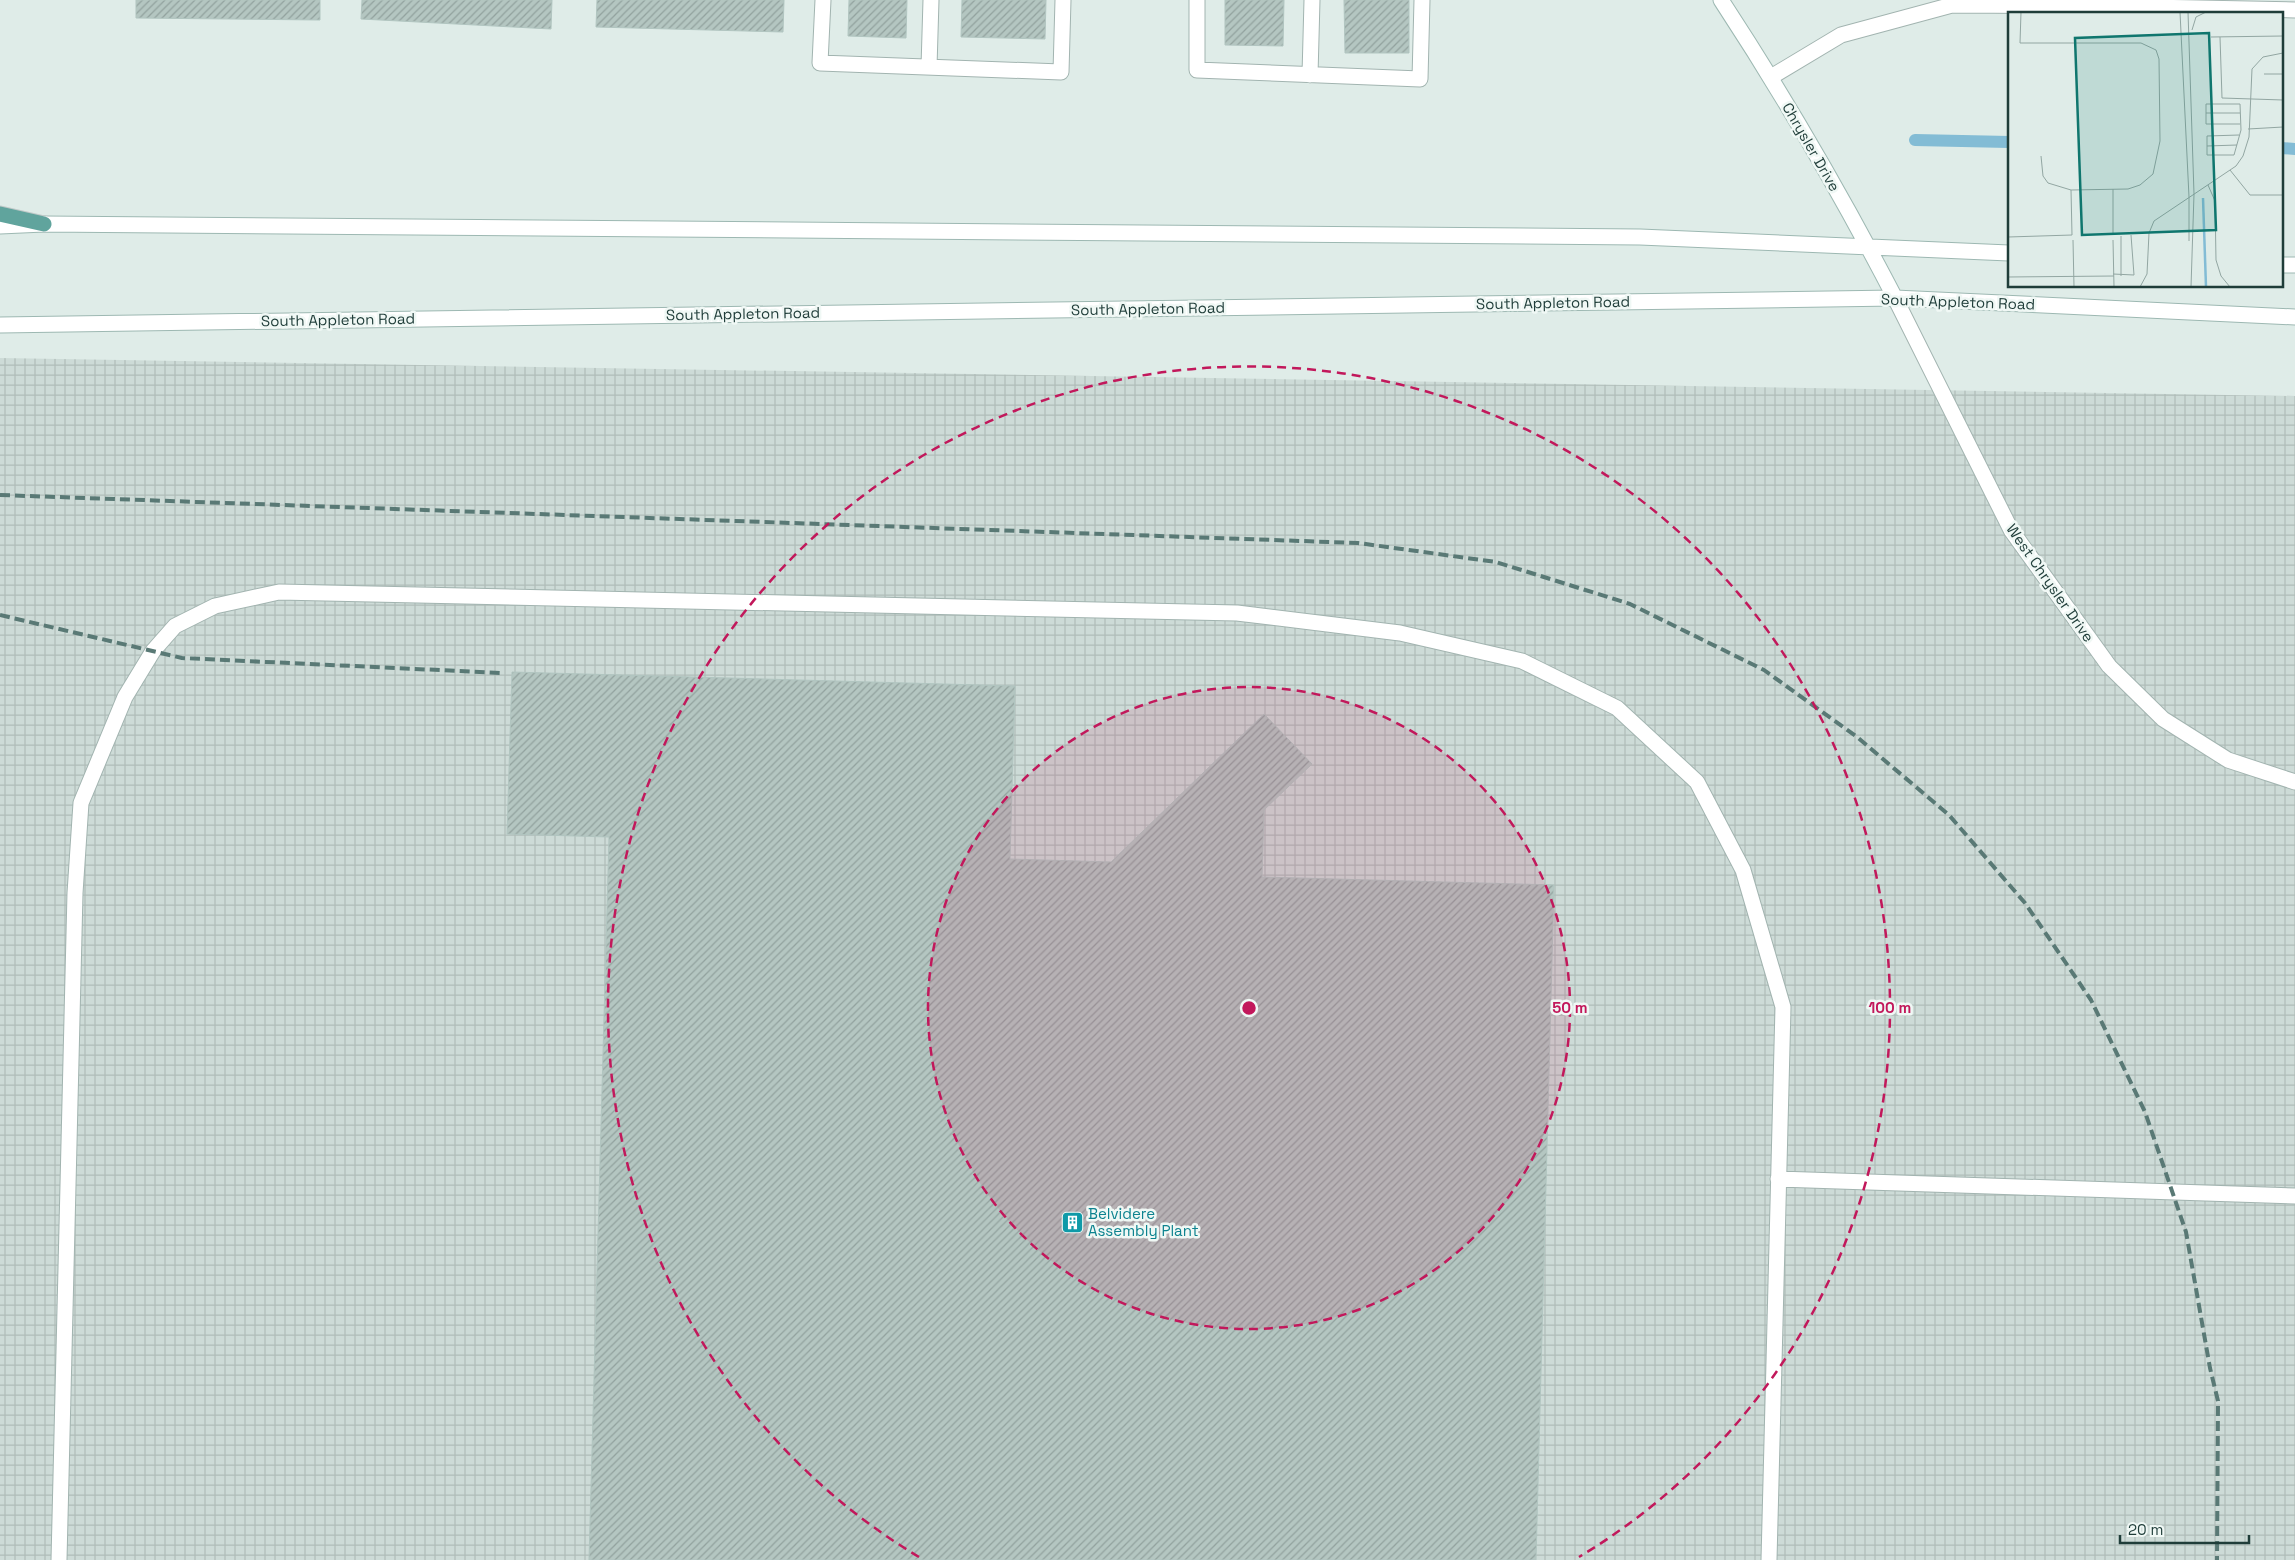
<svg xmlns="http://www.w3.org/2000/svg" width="2295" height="1560" font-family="'Space Grotesk',sans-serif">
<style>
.industrial{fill:url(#industrial-grid)}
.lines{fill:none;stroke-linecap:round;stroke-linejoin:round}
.stream{stroke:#83bcd5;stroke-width:12}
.building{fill:url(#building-hatch);stroke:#b1c5c0}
.lane-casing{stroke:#a2b4b0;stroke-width:17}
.street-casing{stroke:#a2b4b0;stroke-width:17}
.secondary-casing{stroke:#9db8b2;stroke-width:17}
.primary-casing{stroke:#c0c9c8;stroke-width:17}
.lane{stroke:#fff;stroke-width:15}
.street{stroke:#fff;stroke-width:15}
.secondary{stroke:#fff;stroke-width:15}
.primary{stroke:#60a49d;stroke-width:15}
.rail{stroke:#597975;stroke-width:4;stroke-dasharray:10 5;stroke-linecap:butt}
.ring{fill:none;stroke:#c2185b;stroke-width:2.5;stroke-dasharray:9 6}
.labels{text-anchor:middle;stroke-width:5;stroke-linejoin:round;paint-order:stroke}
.street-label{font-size:15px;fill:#1f3d39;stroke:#f0f8f5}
.culture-label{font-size:15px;fill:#0d838f;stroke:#f0f8f5;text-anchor:start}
.inset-river{fill:none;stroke:#83bcd5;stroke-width:2.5}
.inset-road{fill:none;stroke:#92a6a2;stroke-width:1}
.view{fill:#0f766e;fill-opacity:0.15;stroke:#0f766e;stroke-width:2.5}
.inset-edge{fill:none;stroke:#1f3d39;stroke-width:2.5}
.centre{fill:#c2185b;stroke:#f0f8f5;stroke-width:2.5}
.ring-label{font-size:15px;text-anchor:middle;font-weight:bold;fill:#c2185b;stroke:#f0f8f5;stroke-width:5;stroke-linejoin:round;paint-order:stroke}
</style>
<defs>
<pattern id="industrial-grid" width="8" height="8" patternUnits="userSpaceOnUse" patternTransform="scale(1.25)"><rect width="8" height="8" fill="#cddbd7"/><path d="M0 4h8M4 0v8" fill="none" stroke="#b0bdb9"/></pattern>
<pattern id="building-hatch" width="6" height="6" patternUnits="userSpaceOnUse" patternTransform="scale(1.25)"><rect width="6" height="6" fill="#b4c6c1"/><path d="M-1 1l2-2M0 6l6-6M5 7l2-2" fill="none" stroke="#92a29e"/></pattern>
</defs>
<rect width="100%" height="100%" fill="#dfece8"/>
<path class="industrial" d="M 0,358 L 2295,396 L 2295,1560 L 0,1560 Z"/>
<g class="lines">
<path class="stream" d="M 1915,140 L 2009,142
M 2281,148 L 2295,149"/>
</g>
<path class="building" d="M 136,0 L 320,0 L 320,20 L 136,18 Z
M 362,0 L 552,0 L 551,29 L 361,19 Z
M 597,0 L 784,0 L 783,32 L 596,27 Z
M 849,0 L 907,0 L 906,38 L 848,36 Z
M 962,0 L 1046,0 L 1045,39 L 961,37 Z
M 1225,0 L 1284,0 L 1283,46 L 1225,45 Z
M 1344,0 L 1409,0 L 1409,53 L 1345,53 Z
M 512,672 L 1015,686 L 1010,859 L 1111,862 L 1264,714 L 1312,764 L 1264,810 L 1262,877 L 1554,885 L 1536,1560 L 589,1560 L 609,837 L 507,834 Z"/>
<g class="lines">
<defs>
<path id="lane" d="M 823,0 L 820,63 L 1061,72 L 1063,0
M 1197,0 L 1197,70 L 1420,79 L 1422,0
M 929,67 L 931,0
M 1310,75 L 1312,0
M 1771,77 L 1841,35 L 1952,5 L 2100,6 L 2295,10
M 1778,1179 L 2295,1196
M 59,1560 L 75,893 L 81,803 L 125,697 L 153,651 L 175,626 L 215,606 L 279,592 L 1237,613 L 1400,633 L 1522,661 L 1617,708 L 1697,782 L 1743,870 L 1783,1007 L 1769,1560"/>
<path id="street" d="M 1895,298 L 2011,530 L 2109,666 L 2163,719 L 2228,760 L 2295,782"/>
<path id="secondary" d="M 1721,0 C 1784,96 1842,196 1895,298
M 0,226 L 44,224 L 1640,237 L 2009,253
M 2281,265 L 2295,265
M 0,325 L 1895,298 L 2295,317"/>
<path id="primary" d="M 0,214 L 44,224"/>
</defs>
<use href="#lane" class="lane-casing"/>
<use href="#street" class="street-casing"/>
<use href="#secondary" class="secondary-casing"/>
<use href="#primary" class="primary-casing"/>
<use href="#lane" class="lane"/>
<use href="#street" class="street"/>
<use href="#secondary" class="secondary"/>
<use href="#primary" class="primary"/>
<path class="rail" d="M 0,495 L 1358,543 L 1496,562 L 1630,604 L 1764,670 L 1857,737 L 1949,815 L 2025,903 L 2091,1000 L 2145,1112 L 2186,1232 L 2210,1368 L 2218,1401 L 2217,1560
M 0,615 L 182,658 L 502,673"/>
</g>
<circle cx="1249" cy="1008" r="321" fill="#c2185b" fill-opacity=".12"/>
<g class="ring">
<circle cx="1249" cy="1008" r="321"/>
<path d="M919 1557A641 641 0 1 1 1579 1557"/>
</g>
<defs>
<symbol id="building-square" viewBox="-11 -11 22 22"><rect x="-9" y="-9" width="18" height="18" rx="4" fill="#0f9aa8" stroke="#f0f8f5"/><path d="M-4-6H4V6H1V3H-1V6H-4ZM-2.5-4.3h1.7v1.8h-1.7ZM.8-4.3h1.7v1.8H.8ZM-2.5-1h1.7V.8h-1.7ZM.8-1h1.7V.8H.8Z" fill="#fff"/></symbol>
</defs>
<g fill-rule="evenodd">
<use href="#building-square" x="1060" y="1210" width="25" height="25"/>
</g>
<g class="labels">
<g class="street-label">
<text transform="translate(1811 147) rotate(60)" y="5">Chrysler Drive</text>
<text transform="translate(1958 302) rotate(2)" y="5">South Appleton Road</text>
<text transform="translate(1553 303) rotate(-1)" y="5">South Appleton Road</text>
<text transform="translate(1148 309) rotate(-1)" y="5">South Appleton Road</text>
<text transform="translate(743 314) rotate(-1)" y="5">South Appleton Road</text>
<text transform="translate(338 320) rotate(-1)" y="5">South Appleton Road</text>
<text transform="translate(2050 583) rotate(55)" y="5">West Chrysler Drive</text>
</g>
<g class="culture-label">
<text x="1088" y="1219">Belvidere<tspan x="1088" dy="17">Assembly Plant</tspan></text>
</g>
</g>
<g transform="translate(2008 12)">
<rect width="275" height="275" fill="#dfece8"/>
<path class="inset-river" d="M 195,186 L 198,275"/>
<path class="inset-road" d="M 172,0 L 181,185M 180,0 L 186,182M 184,18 L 188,5 L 198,0M 203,25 L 275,24M 212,25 L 214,86 L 275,88M 256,62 L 275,62M 198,101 L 232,101M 240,117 L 275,115M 231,123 L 199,124 L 199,143 L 226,143 L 233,118 L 232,92 L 198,92 L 198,112 L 232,112M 199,134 L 229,133M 33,144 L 35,164 L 40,171 L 63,178M 222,158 L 242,183 L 275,183M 200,173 L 207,189 L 208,248 L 213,264 L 222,275M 105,177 L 105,223M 181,185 L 181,229M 0,225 L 64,223 L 63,178 L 120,177 L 132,173 L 145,162 L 152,129 L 151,47 L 148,38 L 133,31 L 12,31 L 13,0M 65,228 L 66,275M 105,228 L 106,275M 105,262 L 126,263 L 123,223M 113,264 L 113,224M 0,265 L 106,264M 132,275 L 139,262 L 141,221 L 146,209 L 228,154 L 235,144 L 241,125 L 244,57 L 255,45 L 275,41M 183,275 L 186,182"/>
<path class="view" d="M 201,21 L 208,218 L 74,223 L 67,26 Z"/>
<rect width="275" height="275" class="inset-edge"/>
</g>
<circle cx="1249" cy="1008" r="8" class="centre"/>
<g class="ring-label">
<text x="1570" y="1013">50 m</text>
<text x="1890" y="1013">100 m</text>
</g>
<path d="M2120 1535v8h129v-8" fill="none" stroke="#1f3d39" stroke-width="2.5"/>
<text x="2128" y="1535" font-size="15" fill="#1f3d39" stroke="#f0f8f5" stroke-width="4" paint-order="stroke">20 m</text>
</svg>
